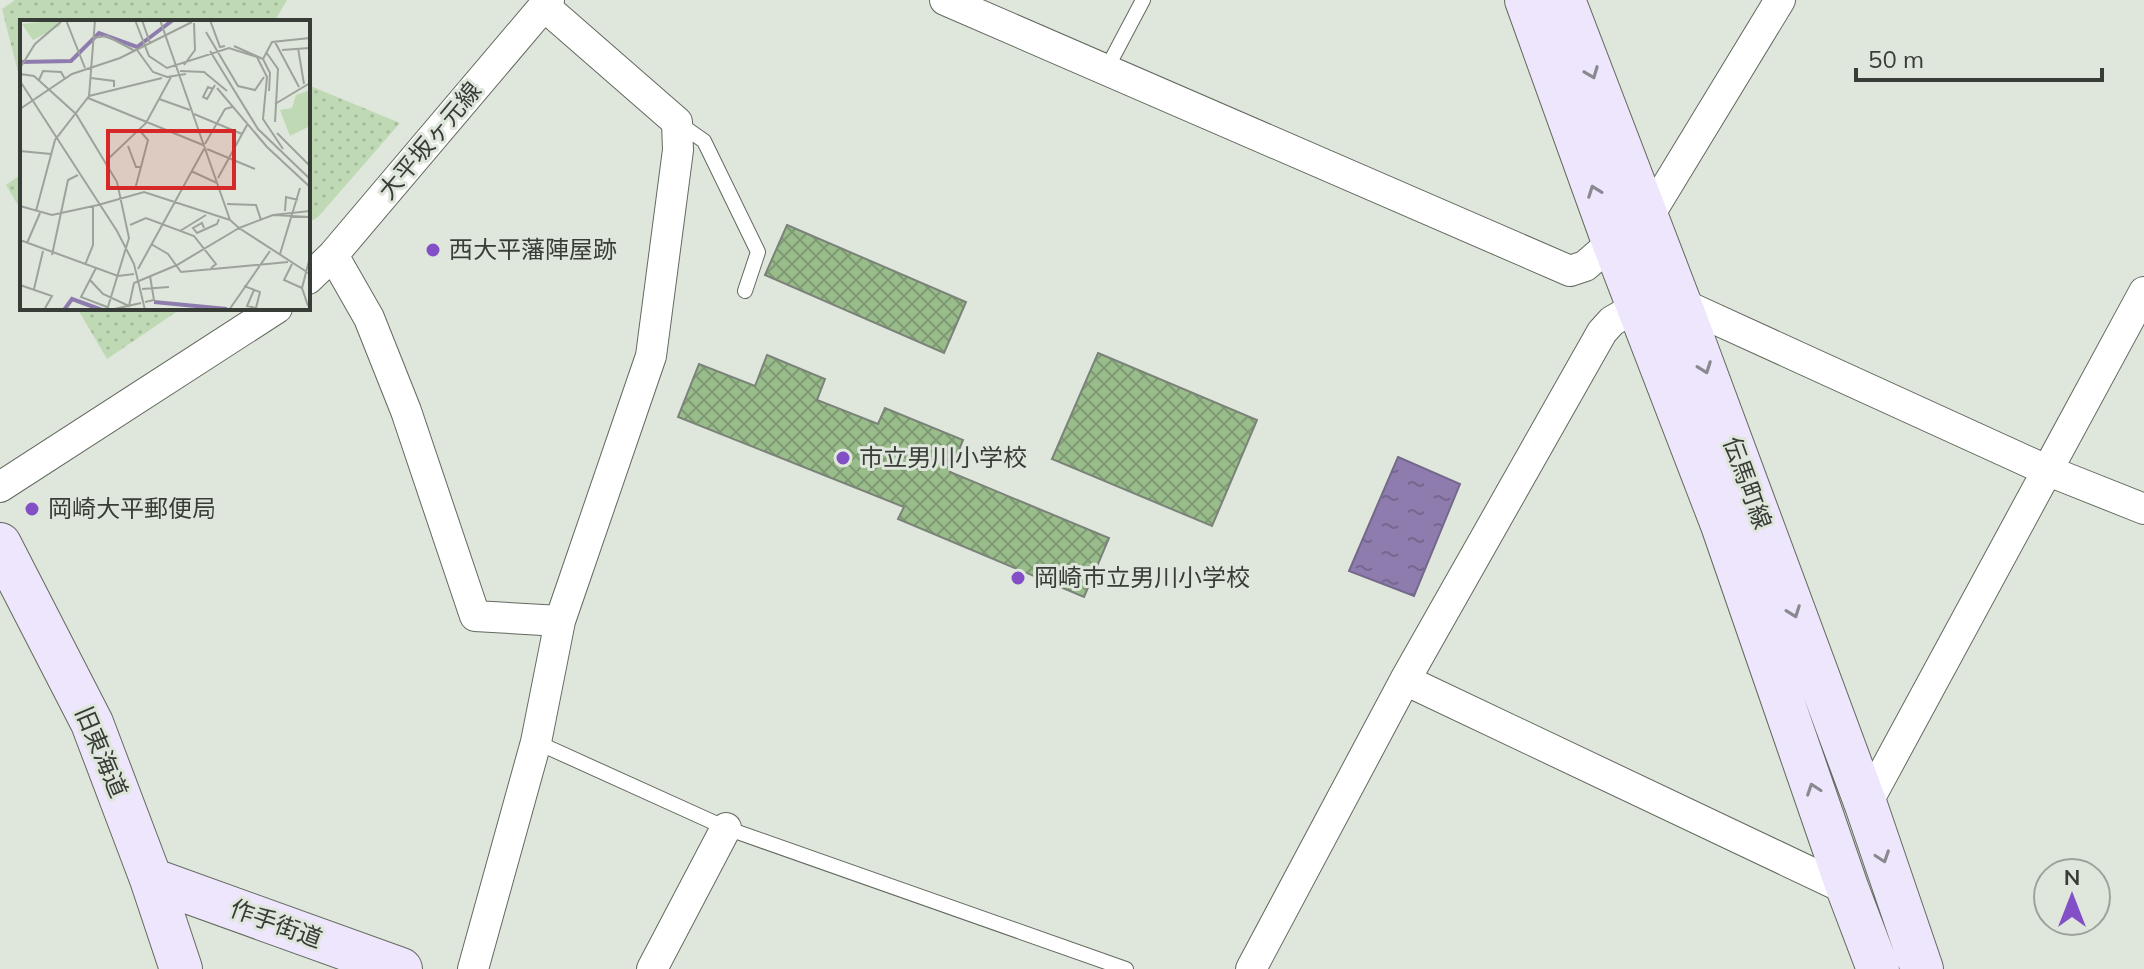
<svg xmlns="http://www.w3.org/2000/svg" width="2144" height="969" font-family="Mulish,'Noto Sans JP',sans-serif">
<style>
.grass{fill:url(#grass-dots)}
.water{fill:url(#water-ripples);stroke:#75698b;stroke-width:2}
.building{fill:url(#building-cross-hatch);stroke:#7b8379;stroke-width:2}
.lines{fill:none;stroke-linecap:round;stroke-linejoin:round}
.lane-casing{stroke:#62695f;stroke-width:16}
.street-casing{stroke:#62695f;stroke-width:32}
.secondary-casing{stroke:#62695f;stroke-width:44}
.lane{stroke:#fff;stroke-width:14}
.street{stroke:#fff;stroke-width:30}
.secondary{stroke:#eee6fc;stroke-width:42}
.oneway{stroke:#8a8990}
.poi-dot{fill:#834fc7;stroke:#dfe7dc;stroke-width:3}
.labels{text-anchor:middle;stroke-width:6;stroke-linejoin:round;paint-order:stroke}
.street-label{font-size:24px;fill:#393d38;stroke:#dfe7dc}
.poi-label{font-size:24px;fill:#393d38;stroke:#dfe7dc;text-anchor:start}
.inset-river{fill:none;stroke:#8f7caf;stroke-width:4}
.inset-road{fill:none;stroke:#9da39a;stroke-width:2}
.view{fill:#d62828;fill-opacity:0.15;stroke:#d62828;stroke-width:4}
.inset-edge{fill:none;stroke:#393d38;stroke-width:4}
</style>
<defs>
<pattern id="grass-dots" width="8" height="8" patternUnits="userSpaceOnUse" patternTransform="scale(2)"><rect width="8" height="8" fill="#bfd9b5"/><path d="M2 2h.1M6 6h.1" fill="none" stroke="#a5bb9c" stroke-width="1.8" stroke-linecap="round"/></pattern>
<pattern id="water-ripples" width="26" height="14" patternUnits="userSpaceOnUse" patternTransform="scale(2)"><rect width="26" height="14" fill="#8f7caf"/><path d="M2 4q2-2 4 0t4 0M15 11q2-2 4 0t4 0" fill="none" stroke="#76678f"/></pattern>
<pattern id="building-cross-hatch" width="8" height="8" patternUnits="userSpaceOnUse" patternTransform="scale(2)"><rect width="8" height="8" fill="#99bc8b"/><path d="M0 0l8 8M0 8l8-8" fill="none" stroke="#7e9a73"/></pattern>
</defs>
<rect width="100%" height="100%" fill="#dfe7dc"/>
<path class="grass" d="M 15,0 L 287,0 L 274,22 L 22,22 L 22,88 L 2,9 Z
M 308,85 L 400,123 L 318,217 L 308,223 Z
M 22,174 L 22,212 L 6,185 Z
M 77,308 L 182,308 L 107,359 Z"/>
<path class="water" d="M 1398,457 L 1460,484 L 1414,596 L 1349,571 Z"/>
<path class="building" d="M 787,225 L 966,302 L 944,353 L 765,275 Z
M 1098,353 L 1257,420 L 1212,526 L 1052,459 Z
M 767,355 L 825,379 L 817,400 L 878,424 L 885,408 L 963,440 L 950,472 L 1109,538 L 1084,597 L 898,519 L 904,507 L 678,417 L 699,364 L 755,386 Z"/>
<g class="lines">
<defs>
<path id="lane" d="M 1106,70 L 1143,0
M 677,122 L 704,141 L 758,252 L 745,291
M 536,742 L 726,828 L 1126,969"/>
<path id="street" d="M 945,0 L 1570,271 L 1585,266 L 1613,242
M 544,6 L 677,122 L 678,150 L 651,356 L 560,621
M 1648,217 L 1780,0
M 333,255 L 369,318 L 406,411 L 475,616 L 560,621 L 536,742 L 473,969
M 308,279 L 333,255 L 549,0
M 1680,303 L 2046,470 L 2144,509
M 0,487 L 277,308
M 1405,680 L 1848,890
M 1866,805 L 2144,292
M 652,969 L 726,828
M 1251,969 L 1405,680 L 1602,332 L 1612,321 L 1638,306"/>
<path id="secondary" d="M 1526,0 L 1613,242 L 1722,525 L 1848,890 L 1878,969
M 1564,0 L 1680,303 L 1866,805 L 1922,969
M 0,544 L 92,723 L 151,879 L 181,969
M 151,879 L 401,969"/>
</defs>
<use href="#lane" class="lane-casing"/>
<use href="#street" class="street-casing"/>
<use href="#secondary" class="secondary-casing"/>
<use href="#lane" class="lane"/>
<use href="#street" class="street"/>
<use href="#secondary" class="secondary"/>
</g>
<defs><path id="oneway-chevron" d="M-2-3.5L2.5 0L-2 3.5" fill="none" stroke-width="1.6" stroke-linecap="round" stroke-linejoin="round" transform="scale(2)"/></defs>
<g class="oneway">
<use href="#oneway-chevron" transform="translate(1592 73) rotate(69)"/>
<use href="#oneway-chevron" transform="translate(1594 191) rotate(-110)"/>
<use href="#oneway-chevron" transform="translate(1705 368) rotate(70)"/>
<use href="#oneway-chevron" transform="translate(1794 612) rotate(70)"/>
<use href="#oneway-chevron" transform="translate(1813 789) rotate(-109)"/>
<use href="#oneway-chevron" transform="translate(1883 857) rotate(71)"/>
</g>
<g class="poi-dot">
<circle cx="433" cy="250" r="8"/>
<circle cx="843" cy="458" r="8"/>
<circle cx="32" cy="509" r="8"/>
<circle cx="1018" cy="578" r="8"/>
</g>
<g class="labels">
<g class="street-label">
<text transform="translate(430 141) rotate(-50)" y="8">大平坂ヶ元線</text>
<text transform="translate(1747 483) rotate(70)" y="8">伝馬町線</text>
<text transform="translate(101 752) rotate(67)" y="8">旧東海道</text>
<text transform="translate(276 924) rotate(20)" y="8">作手街道</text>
</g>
<g class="poi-label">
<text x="449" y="258">西大平藩陣屋跡</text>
<text x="859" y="466">市立男川小学校</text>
<text x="48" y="517">岡崎大平郵便局</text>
<text x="1034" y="586">岡崎市立男川小学校</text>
</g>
</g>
<g transform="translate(20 20)">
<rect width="290" height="290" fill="#dfe7dc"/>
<path d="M 41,0 L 40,6 L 13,20 L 2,4 ZM 290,70 L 290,106 L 270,116 L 260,90 L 272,88 L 276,75 Z" fill="#bfd9b5"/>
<path class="inset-river" d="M 0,42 L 51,41 L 79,13 L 117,27 L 153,0M 134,282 L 207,289M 44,290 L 52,279 L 82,290"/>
<path class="inset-road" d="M 46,0 L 65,48M 115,0 L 129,36 L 147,48 L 209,28 L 237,37 L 247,57 L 243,99 L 263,129M 122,0 L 130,23M 140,0 L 210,200 L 219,208M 190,0 L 200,27 L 205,26M 186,12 L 218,66 L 235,70 L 244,57M 73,18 L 87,16 L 115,31M 255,22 L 279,67M 214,26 L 243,39 L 250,53 L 249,71M 278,28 L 284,64M 117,30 L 133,52 L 147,57 L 166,54M 262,30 L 290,28M 190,31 L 238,109 L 290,159M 246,32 L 258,49 L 255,102M 243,39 L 252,22 L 290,18M 164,45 L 175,30 L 174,3M 0,48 L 15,24 L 43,0M 160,51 L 184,52 L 207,71M 0,54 L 14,56 L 56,94 L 97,162 L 109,218 L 87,290M 71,58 L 94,61 L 94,67M 19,60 L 23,51 L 41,52 L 45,59M 0,61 L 97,211 L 114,244 L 125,290M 197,68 L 247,127 L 290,167M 193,69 L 188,67 L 183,77 L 187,79 L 195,65M 69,76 L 142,58M 68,78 L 183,125M 139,79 L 170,90M 255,84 L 290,63M 0,89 L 52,54 L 100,38 L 172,2M 174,94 L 222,114M 120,111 L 128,120 L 121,147M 257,113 L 290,146M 185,124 L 205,89 L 212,87M 108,126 L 116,147 L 121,147 L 115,169M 187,129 L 235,149M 0,131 L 31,134M 87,140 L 126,103 L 151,57M 171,151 L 197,163M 198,158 L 227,105M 207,184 L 236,185 L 241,200M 78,185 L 124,172 L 210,200M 0,186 L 32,195 L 78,185M 16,191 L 35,120 L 69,76 L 75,0M 265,191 L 266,177 L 278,180M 253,195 L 290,191M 290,197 L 253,195 L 219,208 L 290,254M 110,205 L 126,198 L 174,216 L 196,244 L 191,248M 184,208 L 182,203 L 173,208 L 177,213 L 197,204 L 199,199M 160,211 L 186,195M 0,220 L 98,256 L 114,254M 7,223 L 20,193M 131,224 L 148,234 L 161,252 L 268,242M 260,234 L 280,168M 32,235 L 48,160 L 58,155M 272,244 L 264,260 L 282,268M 65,245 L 73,225 L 73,186M 76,248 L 61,277 L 87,287M 118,249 L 184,129M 70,260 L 83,274 L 109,286 L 114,263 L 157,245 L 219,208M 0,265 L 32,276 L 24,290M 224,266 L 240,272 L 236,288 L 227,286 L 234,270M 14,269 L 23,231M 122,269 L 149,267M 125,282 L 134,280 L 130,256M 288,286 L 282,268 L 290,237M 90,290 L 121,283M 209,290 L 250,231"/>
<path class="view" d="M 88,111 L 214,111 L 214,168 L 88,168 Z"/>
<rect width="290" height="290" class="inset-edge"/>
</g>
<g transform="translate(2072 897)"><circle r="38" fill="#dfe7dc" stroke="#9da39a" stroke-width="2"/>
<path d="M0-6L14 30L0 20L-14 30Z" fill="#834fc7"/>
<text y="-12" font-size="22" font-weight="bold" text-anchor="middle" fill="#393d38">N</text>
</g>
<path d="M1856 68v12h246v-12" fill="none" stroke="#393d38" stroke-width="4"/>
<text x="1868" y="68" font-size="24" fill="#393d38" stroke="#dfe7dc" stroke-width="6" paint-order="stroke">50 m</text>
</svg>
